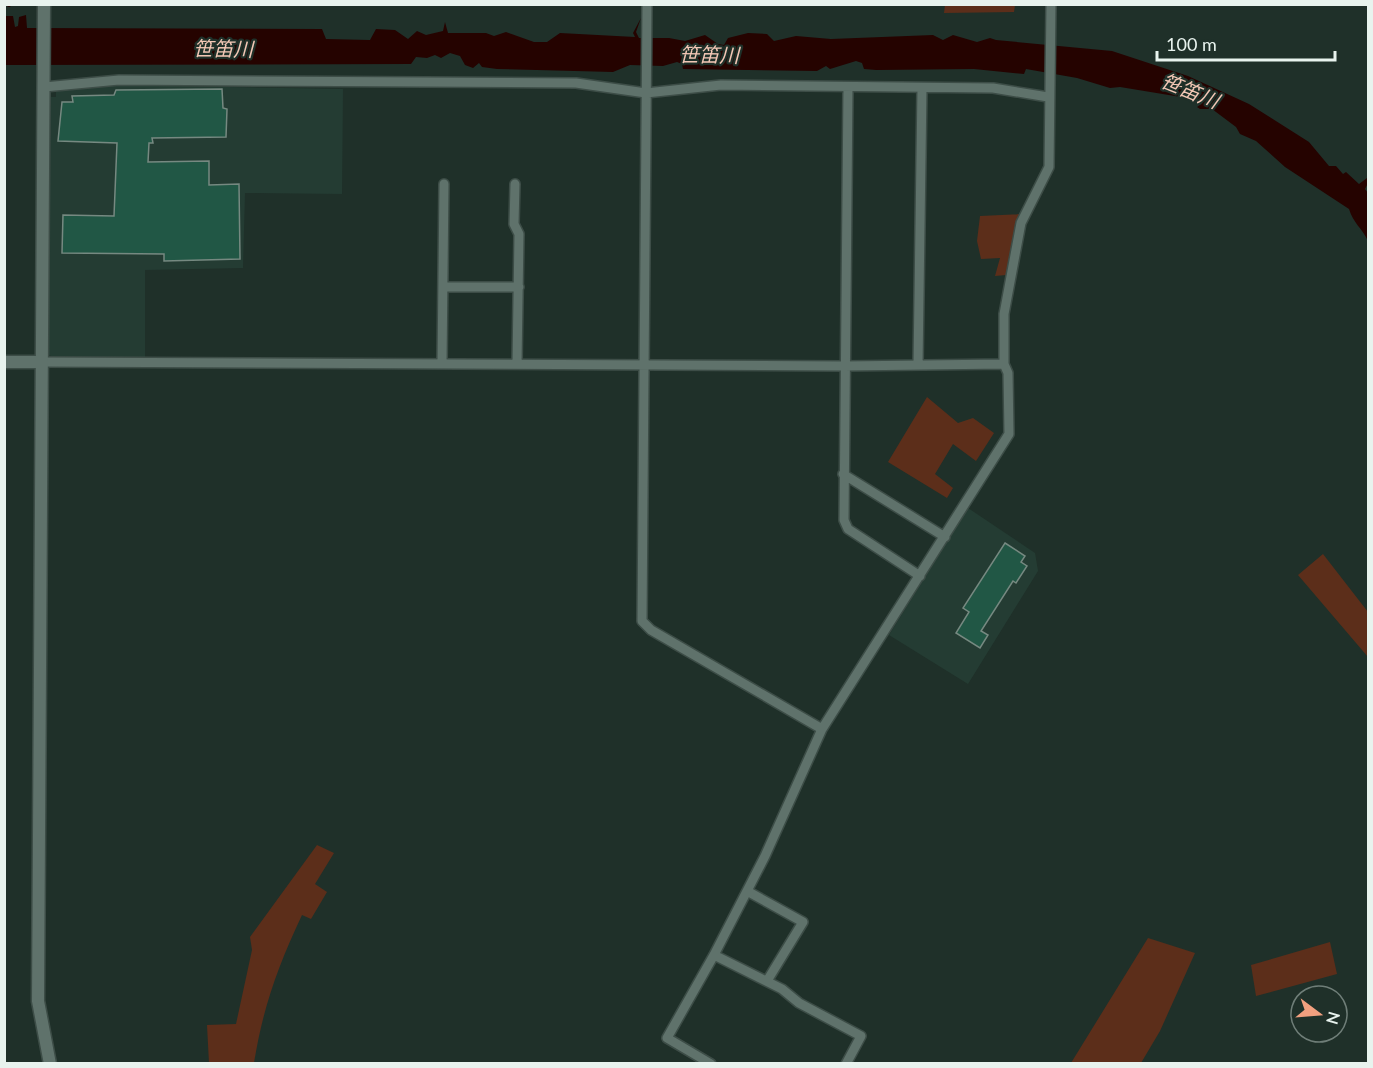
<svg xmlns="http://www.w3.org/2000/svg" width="1373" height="1068" font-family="Lato,'Noto Sans JP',sans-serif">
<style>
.built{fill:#243c33}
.green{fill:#5c2e1a}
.water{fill:#250300}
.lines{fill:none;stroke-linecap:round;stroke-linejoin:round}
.stream{stroke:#250300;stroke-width:4}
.building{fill:#215745;stroke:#768981;stroke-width:1.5}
.minor-casing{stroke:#3d4d47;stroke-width:12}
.tertiary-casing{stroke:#3d4d47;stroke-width:15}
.minor{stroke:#5f726b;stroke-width:9}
.tertiary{stroke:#5f726b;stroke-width:12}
.labels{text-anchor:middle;stroke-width:4.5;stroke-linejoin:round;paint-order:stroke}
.water-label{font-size:20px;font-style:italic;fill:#f2c7b5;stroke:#1f3029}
</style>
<rect width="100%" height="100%" fill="#1f3029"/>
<path class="built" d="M 117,85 L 343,89 L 342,194 L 245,193 L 243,268 L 145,270 L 145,357 L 52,357 L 48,354 L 51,97 L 56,97 L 56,90 Z
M 968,508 L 1035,553 L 1038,571 L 968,684 L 889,635 Z"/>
<path class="green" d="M 945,5 L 1015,5 L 1014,12 L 944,13 Z
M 1022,214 L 1016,224 L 1006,275 L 995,276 L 1000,258 L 981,259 L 977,241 L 980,216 Z
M 927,397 L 958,423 L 973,418 L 994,433 L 976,461 L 953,444 L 935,474 L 953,488 L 947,498 L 888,462 Z
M 1323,554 L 1368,612 L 1368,657 L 1298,575 Z
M 317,845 L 334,853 L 315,884 L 327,892 L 311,919 L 302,915 C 278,966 263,1007 254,1063 L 209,1063 L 207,1025 L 236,1024 L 252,950 L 250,937 Z
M 1148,938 L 1195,953 L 1160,1031 L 1141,1063 L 1071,1063 Z
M 1330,942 L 1337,974 L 1256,996 L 1251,965 Z"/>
<path class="water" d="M 26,15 L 27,28 L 322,29 L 326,39 L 370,40 L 376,29 L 395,30 L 408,39 L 417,31 L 426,35 L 443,31 L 445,22 L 448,33 L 486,33 L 494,36 L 506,32 L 534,42 L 547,42 L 560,33 L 635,37 L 633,33 L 641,18 L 636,32 L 639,38 L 669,38 L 685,41 L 705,35 L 718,44 L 724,45 L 728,38 L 748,33 L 767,34 L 774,41 L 796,36 L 831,39 L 933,35 L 943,40 L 953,35 L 977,42 L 990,38 L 996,40 L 1112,51 L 1188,76 L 1249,104 L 1309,142 L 1329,166 L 1336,166 L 1343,174 L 1346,172 L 1359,184 L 1367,178 L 1368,183 L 1365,189 L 1368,193 L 1368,241 C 1362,228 1353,223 1349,209 L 1285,167 L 1256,141 L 1240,134 L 1236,127 L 1212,109 L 1200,109 L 1197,107 L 1201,104 L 1199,100 L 1120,87 L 1110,88 L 1077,78 L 1026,69 L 1024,74 L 974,69 L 876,70 L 864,69 L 862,63 L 856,61 L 830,69 L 826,66 L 817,71 L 683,69 L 682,64 L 677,62 L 663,66 L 630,65 L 613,72 L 497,69 L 482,67 L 479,63 L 473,68 L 465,65 L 460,56 L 450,53 L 441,58 L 435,55 L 427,58 L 416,57 L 411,64 L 5,65 L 5,16 L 13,16 L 15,27 L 18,26 L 19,17 Z"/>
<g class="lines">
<path class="stream" d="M 9,4 L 9,5"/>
</g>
<path class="building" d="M 222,89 L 223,108 L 227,109 L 226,137 L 152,138 L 153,143 L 149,143 L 148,162 L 209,161 L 209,185 L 239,184 L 240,259 L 164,261 L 164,254 L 62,253 L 63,215 L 114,216 L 117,143 L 58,141 L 62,102 L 73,102 L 72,96 L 114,95 L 116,90 Z
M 1005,543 L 1025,556 L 1021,562 L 1027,566 L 1016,583 L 1013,581 L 981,631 L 988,635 L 980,648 L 956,633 L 969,612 L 963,608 Z"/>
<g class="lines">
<defs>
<path id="minor" d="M 647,4 L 642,621 L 651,630 L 822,729
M 44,87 L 119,80 L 576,83 L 646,93 L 721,85 L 993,88 L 1048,97
M 848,87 L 844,520 L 848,529 L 920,576
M 515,184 L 514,224 L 519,234 L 517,364
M 444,287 L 519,287
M 42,362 L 844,366 L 1004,364
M 442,363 L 444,184
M 918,365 L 922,88
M 843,474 L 945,537
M 747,891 L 803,922 L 767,981
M 714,955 L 782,989 L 799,1003 L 861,1036 L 846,1064
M 711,1064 L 667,1038 L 714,955 L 765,856 L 822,729 L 1009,434 L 1008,373 L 1004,364 L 1004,314 L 1021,223 L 1049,167 L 1051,4"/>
<path id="tertiary" d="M 44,4 L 38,1001 L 50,1064
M 4,362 L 42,362"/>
</defs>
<use href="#minor" class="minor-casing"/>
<use href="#tertiary" class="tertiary-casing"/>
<use href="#minor" class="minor"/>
<use href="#tertiary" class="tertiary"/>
</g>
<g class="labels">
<g class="water-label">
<text transform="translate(223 49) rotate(1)" y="7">笹笛川</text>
<text transform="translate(709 55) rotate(1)" y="7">笹笛川</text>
<text transform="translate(1190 91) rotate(22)" y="7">笹笛川</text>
</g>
</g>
<rect width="1373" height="1068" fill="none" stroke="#e8f3ee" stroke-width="12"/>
<g transform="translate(1319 1014) rotate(106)"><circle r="28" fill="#1f3029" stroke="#6f7e78" stroke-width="1.5"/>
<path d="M0-4.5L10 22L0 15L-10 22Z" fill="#f2a07f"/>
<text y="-9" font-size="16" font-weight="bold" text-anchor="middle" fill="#e8f3ee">N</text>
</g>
<path d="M1157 51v9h178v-9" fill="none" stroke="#e8f3ee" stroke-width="3"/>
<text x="1166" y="51" font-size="18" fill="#e8f3ee" stroke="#1f3029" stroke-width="4.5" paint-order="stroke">100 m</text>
</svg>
